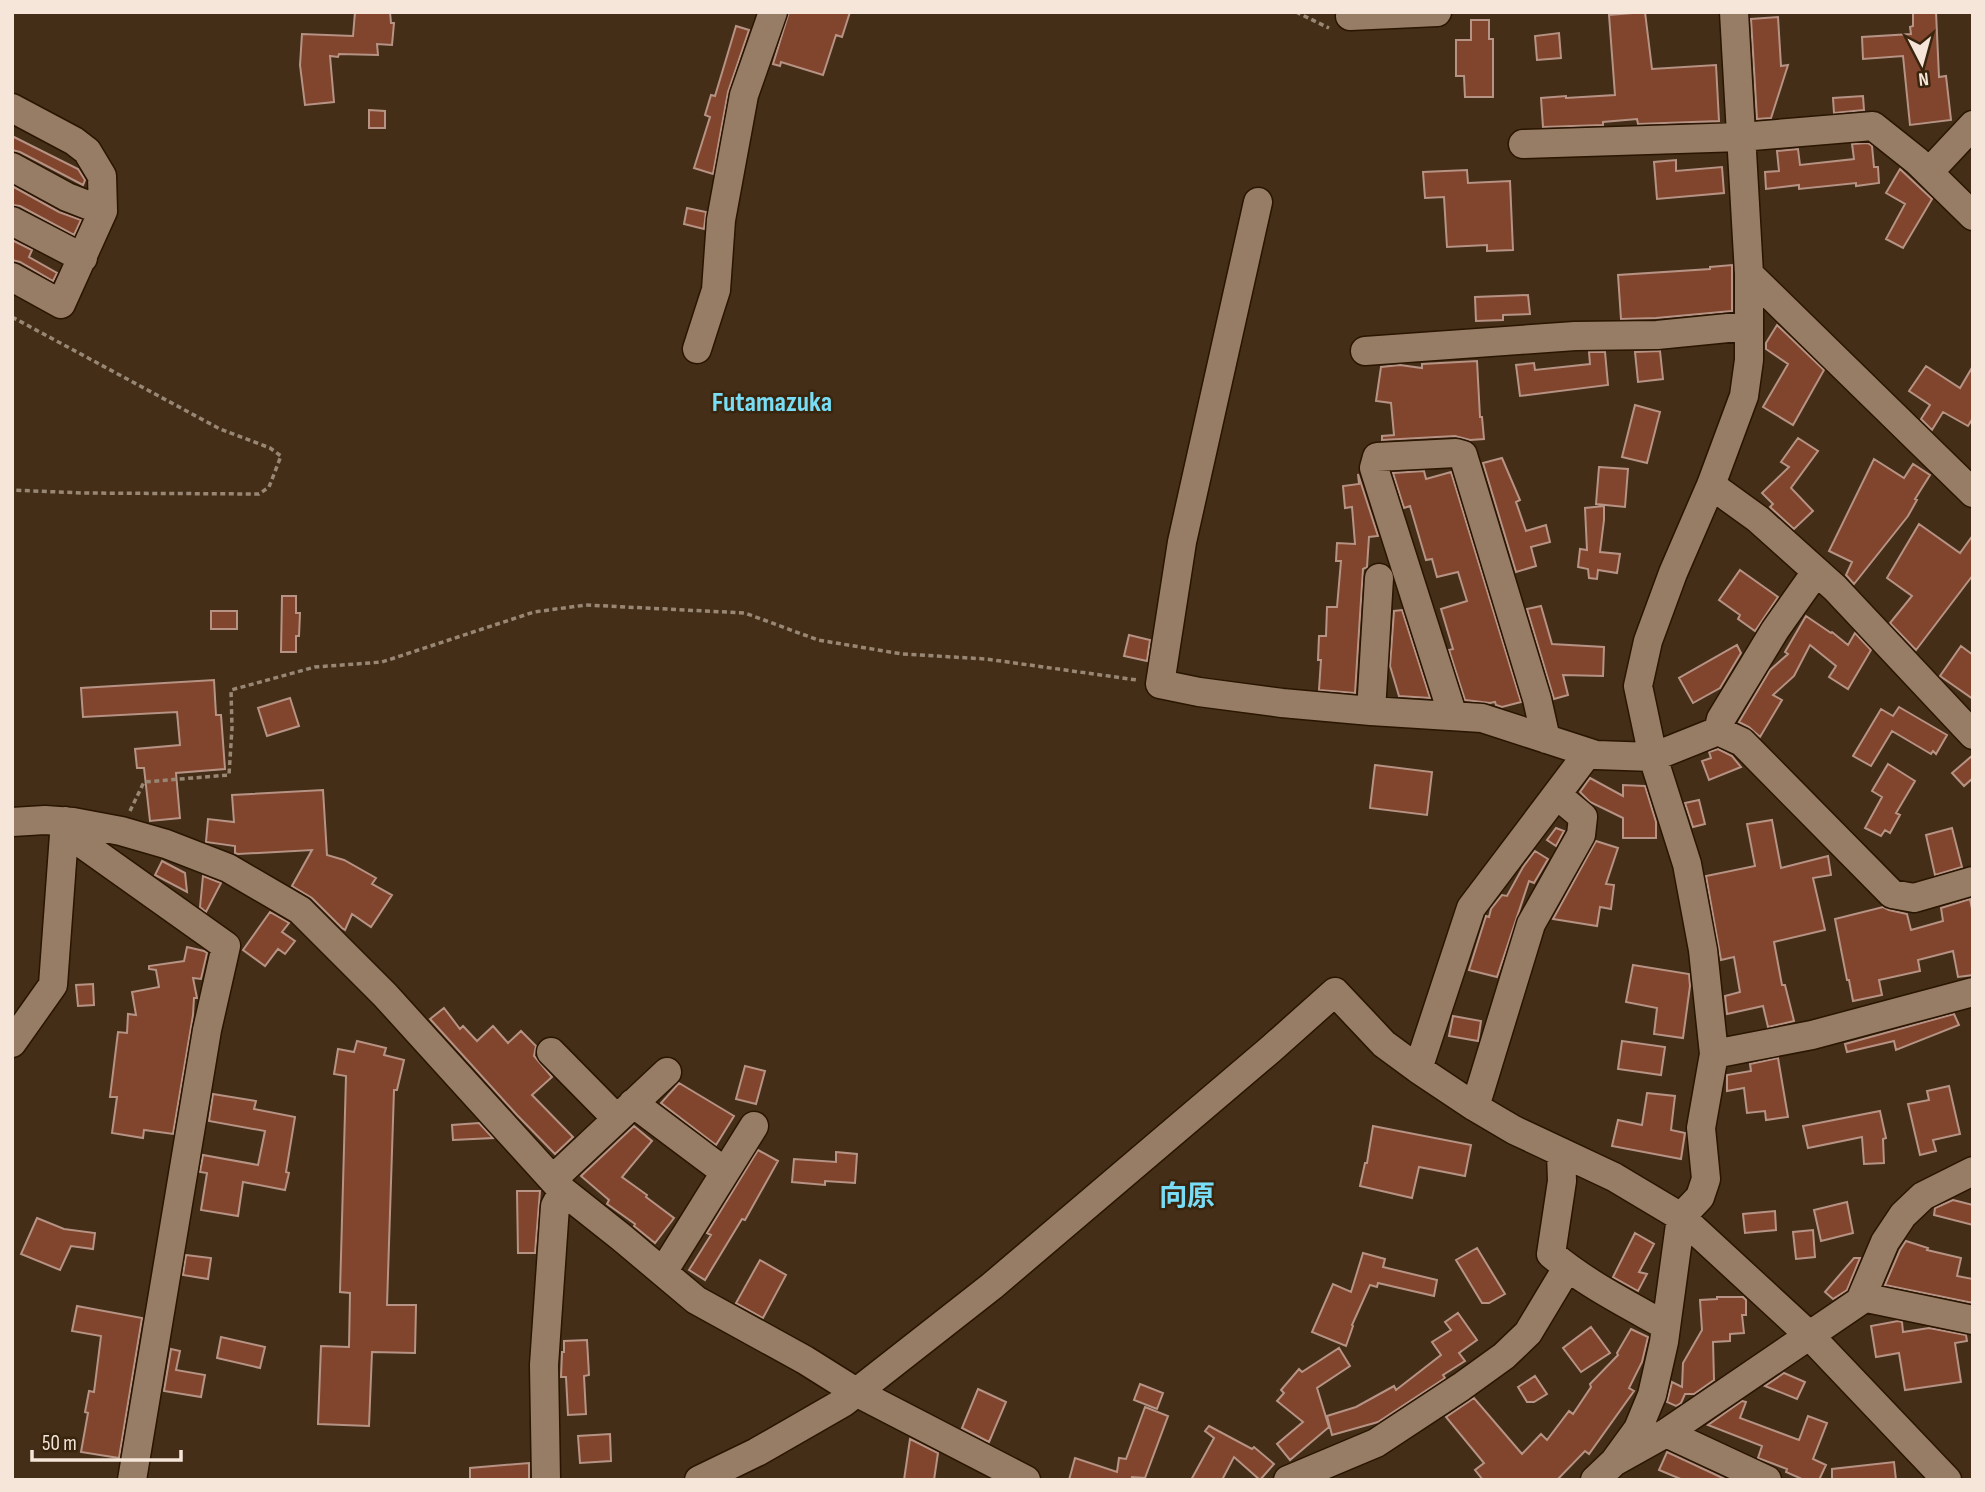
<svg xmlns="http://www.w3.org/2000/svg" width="1985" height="1492" font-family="'Sofia Sans Condensed','Noto Sans JP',sans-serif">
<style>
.building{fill:#80452c;stroke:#b69385;stroke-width:2}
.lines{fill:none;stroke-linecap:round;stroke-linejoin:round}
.minor-casing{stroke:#291501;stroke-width:31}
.path{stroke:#998775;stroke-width:3.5;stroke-dasharray:5 3.5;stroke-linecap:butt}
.minor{stroke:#977d65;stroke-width:28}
.labels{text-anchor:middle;stroke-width:5;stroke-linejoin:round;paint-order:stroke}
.neighbourhood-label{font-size:28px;font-weight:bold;fill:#78ddf5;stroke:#39240d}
</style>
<rect width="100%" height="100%" fill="#442e17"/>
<path class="building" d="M 355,12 L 390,12 L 391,23 L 394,23 L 392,45 L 377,44 L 378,55 L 339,54 L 338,57 L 330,56 L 334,102 L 305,105 L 300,65 L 302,34 L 353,36 Z
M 789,12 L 850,12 L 842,37 L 836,35 L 823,75 L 781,62 L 780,66 L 773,64 Z
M 1645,12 L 1652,69 L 1716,65 L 1719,121 L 1638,124 L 1637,119 L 1603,122 L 1603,125 L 1543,127 L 1541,98 L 1566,96 L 1566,98 L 1615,95 L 1609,15 Z
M 1913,12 L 1936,12 L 1939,77 L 1946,76 L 1951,120 L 1910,125 L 1903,56 L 1863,59 L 1862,37 L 1911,34 L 1910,27 L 1913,26 Z
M 1778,17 L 1781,66 L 1788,65 L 1771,118 L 1757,119 L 1751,19 Z
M 1471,20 L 1489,20 L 1489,39 L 1493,39 L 1493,97 L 1465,97 L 1464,76 L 1456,76 L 1456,40 L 1471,40 Z
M 736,26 L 749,30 L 728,92 L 713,174 L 694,168 L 710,117 L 705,115 L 711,95 L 715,96 Z
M 1559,33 L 1561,58 L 1537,60 L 1535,36 Z
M 1863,96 L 1864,110 L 1834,113 L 1833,98 Z
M 369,110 L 385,111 L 385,128 L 369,128 Z
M 12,136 L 78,169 L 85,180 L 83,185 L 20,152 L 12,150 Z
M 1868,143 L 1872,146 L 1874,167 L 1878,167 L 1879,183 L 1856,186 L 1856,183 L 1799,189 L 1799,185 L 1766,189 L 1765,172 L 1779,171 L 1777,151 L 1798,149 L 1800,165 L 1854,159 L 1852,144 Z
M 1676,160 L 1676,171 L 1722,167 L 1724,193 L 1657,199 L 1654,162 Z
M 1900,169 L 1932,199 L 1903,248 L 1886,239 L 1905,204 L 1886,193 Z
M 1467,170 L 1468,183 L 1510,181 L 1513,250 L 1487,251 L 1487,245 L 1447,247 L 1444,197 L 1425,198 L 1423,172 Z
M 12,186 L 59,212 L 81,220 L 74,235 L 20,206 L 12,205 Z
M 687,208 L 706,212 L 704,229 L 684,224 Z
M 12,240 L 32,250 L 29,257 L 57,273 L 53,281 L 20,262 L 12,260 Z
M 1732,265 L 1732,311 L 1656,318 L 1621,319 L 1618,275 L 1710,269 L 1710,267 Z
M 1528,295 L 1530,314 L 1503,315 L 1503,320 L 1476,321 L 1475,297 Z
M 1777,325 L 1824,370 L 1793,425 L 1763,407 L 1788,364 L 1766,349 L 1766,343 Z
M 1660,351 L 1663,379 L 1638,382 L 1635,352 Z
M 1589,352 L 1605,352 L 1608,385 L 1520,396 L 1516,365 L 1534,363 L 1535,370 L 1590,364 Z
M 1477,361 L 1480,417 L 1482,417 L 1484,439 L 1470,440 L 1455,436 L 1382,440 L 1382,436 L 1394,435 L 1391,403 L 1376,401 L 1381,367 L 1400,365 L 1422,368 L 1422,364 Z
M 1926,366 L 1960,388 L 1973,366 L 1973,418 L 1968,426 L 1943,412 L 1932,430 L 1921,419 L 1930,405 L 1909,391 Z
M 1635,405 L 1660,412 L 1647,463 L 1622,457 Z
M 1798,438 L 1818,451 L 1791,488 L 1813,511 L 1794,529 L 1770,507 L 1773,504 L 1762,493 L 1789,467 L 1781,462 Z
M 1502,458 L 1520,500 L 1516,502 L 1526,531 L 1546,525 L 1550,542 L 1531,547 L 1536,566 L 1516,572 L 1483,463 Z
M 1874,459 L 1904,478 L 1913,464 L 1930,475 L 1915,499 L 1917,500 L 1908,516 L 1854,584 L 1846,575 L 1852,562 L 1829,551 Z
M 1599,467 L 1628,469 L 1625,507 L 1596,504 Z
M 1424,471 L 1426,479 L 1451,472 L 1521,702 L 1502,707 L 1496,705 L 1495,702 L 1490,703 L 1465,700 L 1449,650 L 1453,649 L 1441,609 L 1467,601 L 1458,572 L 1437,577 L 1432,559 L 1426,560 L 1410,506 L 1404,508 L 1393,473 Z
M 1358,474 L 1378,536 L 1369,537 L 1367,567 L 1363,569 L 1355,693 L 1319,690 L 1321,660 L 1318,660 L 1319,636 L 1326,636 L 1327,607 L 1337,607 L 1341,561 L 1336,561 L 1337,543 L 1355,544 L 1352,507 L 1345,508 L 1343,486 L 1359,484 Z
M 1604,506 L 1604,520 L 1600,552 L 1620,554 L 1617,573 L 1598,570 L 1597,579 L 1589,578 L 1588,569 L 1578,567 L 1580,549 L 1587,550 L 1585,508 Z
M 1919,524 L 1960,553 L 1973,535 L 1973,575 L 1916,650 L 1890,623 L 1912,596 L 1887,578 Z
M 1740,570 L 1778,597 L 1755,631 L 1738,619 L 1740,615 L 1719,600 Z
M 282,596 L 296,596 L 296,613 L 300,613 L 299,636 L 296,636 L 296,652 L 281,652 Z
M 1541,606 L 1552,644 L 1604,647 L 1603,676 L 1563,675 L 1568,695 L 1554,699 L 1527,609 Z
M 1402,610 L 1430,698 L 1399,696 L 1390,666 L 1394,611 Z
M 211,611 L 237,611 L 237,629 L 211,629 Z
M 1806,616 L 1831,633 L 1832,632 L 1848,645 L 1855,633 L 1871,650 L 1848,689 L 1829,677 L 1836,666 L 1810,645 L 1794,676 L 1773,695 L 1782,700 L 1760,737 L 1749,727 L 1739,722 L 1770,670 L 1788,654 L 1785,652 Z
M 1129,635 L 1150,640 L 1147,661 L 1124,656 Z
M 1737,645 L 1741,653 L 1720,688 L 1693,703 L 1679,678 Z
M 1961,646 L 1973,655 L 1973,699 L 1940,676 Z
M 214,680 L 216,715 L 221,715 L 225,769 L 176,773 L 180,818 L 150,821 L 144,768 L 137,768 L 135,749 L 180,745 L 177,712 L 83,717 L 81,688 Z
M 290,698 L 299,726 L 267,736 L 258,708 Z
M 1899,707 L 1947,735 L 1936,754 L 1933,751 L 1931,754 L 1892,731 L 1871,766 L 1853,756 L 1881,709 L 1893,716 Z
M 1718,749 L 1732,756 L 1741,767 L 1709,780 L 1702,761 L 1711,758 L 1709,752 Z
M 1973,755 L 1973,778 L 1964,786 L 1952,773 Z
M 1888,764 L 1915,781 L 1896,813 L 1900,815 L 1890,833 L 1885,830 L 1881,836 L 1865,828 L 1882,797 L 1872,791 Z
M 1375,765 L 1432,772 L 1427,815 L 1370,808 Z
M 1590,778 L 1623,796 L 1623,785 L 1645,786 L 1656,822 L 1656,838 L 1623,838 L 1623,818 L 1590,802 L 1580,792 Z
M 323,790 L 327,855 L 344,860 L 376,878 L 372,884 L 392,895 L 371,927 L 352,914 L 345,930 L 342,928 L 312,898 L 292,886 L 312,850 L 238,854 L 235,853 L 235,846 L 206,842 L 208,819 L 234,822 L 232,795 Z
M 1699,800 L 1705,824 L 1693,827 L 1685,803 Z
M 1772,820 L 1781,868 L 1828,856 L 1831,875 L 1813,878 L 1825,930 L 1774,942 L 1782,985 L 1785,985 L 1794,1021 L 1768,1027 L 1763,1006 L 1727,1014 L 1725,996 L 1740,992 L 1734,957 L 1721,960 L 1706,876 L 1755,866 L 1747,824 Z
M 1556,828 L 1564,831 L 1556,846 L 1547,840 Z
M 1952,828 L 1962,867 L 1935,875 L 1926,835 Z
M 1596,841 L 1618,848 L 1606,884 L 1614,885 L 1611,909 L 1600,907 L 1597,926 L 1553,919 Z
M 1535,851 L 1548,859 L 1534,883 L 1529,881 L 1497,977 L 1469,970 L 1486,916 L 1489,917 L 1491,909 L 1502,895 L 1507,896 L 1523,867 Z
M 162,861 L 185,873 L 187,892 L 155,875 Z
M 203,876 L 221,883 L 206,912 L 200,907 Z
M 1970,899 L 1973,914 L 1973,975 L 1958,977 L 1953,951 L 1918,960 L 1920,971 L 1879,980 L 1882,995 L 1853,1001 L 1849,980 L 1847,980 L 1835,919 L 1883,907 L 1889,910 L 1907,914 L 1911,930 L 1943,921 L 1941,908 Z
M 270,912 L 289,923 L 282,932 L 295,941 L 285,954 L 278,949 L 265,966 L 243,950 Z
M 187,947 L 204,951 L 207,953 L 201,979 L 193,978 L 197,998 L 194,998 L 193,1015 L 173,1134 L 144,1130 L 143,1138 L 112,1133 L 117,1097 L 110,1097 L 118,1032 L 127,1033 L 128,1014 L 136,1015 L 132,992 L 159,987 L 156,970 L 149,969 L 149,966 L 184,961 Z
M 1633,965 L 1689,974 L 1690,986 L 1683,1038 L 1654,1034 L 1657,1008 L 1626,1002 Z
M 93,984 L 94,1005 L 78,1006 L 76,985 Z
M 444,1008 L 460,1029 L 463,1026 L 477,1041 L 493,1026 L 508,1043 L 521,1031 L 536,1046 L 534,1056 L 552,1077 L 532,1095 L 573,1137 L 555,1154 L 517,1115 L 430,1019 Z
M 1954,1014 L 1959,1025 L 1896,1050 L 1894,1041 L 1847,1052 L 1845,1044 Z
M 1453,1016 L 1481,1021 L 1478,1041 L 1449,1036 Z
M 357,1041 L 386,1048 L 384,1055 L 404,1060 L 397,1090 L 394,1090 L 387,1305 L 416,1305 L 415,1353 L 372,1352 L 369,1426 L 318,1424 L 321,1346 L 349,1347 L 350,1293 L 340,1292 L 346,1076 L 334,1074 L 338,1049 L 354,1052 Z
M 1622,1041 L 1665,1047 L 1661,1075 L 1618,1069 Z
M 1778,1058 L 1788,1117 L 1766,1120 L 1765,1111 L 1747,1113 L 1744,1088 L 1727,1091 L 1727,1075 L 1751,1071 L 1750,1064 Z
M 745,1066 L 765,1071 L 756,1104 L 736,1099 Z
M 679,1083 L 734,1116 L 716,1145 L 661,1103 Z
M 1949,1086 L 1960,1134 L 1933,1140 L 1936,1151 L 1920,1155 L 1908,1104 L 1929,1100 L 1927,1091 Z
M 1647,1093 L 1675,1096 L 1671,1130 L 1685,1133 L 1681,1159 L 1612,1146 L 1618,1120 L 1642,1125 Z
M 213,1094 L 256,1101 L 254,1109 L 295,1117 L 286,1172 L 289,1173 L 285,1190 L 243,1182 L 238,1216 L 201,1210 L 207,1173 L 200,1172 L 203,1155 L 258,1165 L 265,1131 L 209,1121 Z
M 1880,1111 L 1886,1138 L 1883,1139 L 1884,1163 L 1864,1164 L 1862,1137 L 1808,1148 L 1803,1126 Z
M 479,1123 L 493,1138 L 453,1140 L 452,1125 Z
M 634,1126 L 652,1141 L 622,1177 L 647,1195 L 646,1197 L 674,1218 L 655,1243 L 634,1226 L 635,1224 L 607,1204 L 609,1200 L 581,1176 Z
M 1373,1126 L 1471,1145 L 1465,1176 L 1419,1167 L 1412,1198 L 1360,1186 L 1365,1163 L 1367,1163 Z
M 758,1150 L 778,1161 L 745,1220 L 742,1219 L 705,1280 L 689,1270 L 711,1235 L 707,1233 Z
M 836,1152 L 857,1154 L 855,1183 L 825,1181 L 825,1185 L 792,1182 L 794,1159 L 836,1162 Z
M 517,1191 L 540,1191 L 535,1253 L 518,1253 Z
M 1953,1200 L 1973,1205 L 1973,1225 L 1934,1215 L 1935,1208 Z
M 1847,1202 L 1853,1233 L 1821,1241 L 1814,1210 Z
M 1775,1211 L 1776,1230 L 1745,1233 L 1743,1214 Z
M 37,1218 L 64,1229 L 95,1233 L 93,1249 L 71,1246 L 60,1270 L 21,1254 Z
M 1813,1230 L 1815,1257 L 1796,1259 L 1793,1232 Z
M 1635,1233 L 1654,1244 L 1639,1272 L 1647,1274 L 1638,1291 L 1613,1277 Z
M 1906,1241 L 1928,1248 L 1927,1250 L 1961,1258 L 1957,1276 L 1973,1279 L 1973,1303 L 1885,1285 L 1900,1250 Z
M 1477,1248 L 1505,1294 L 1489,1303 L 1482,1303 L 1456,1260 Z
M 1363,1253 L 1385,1259 L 1383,1267 L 1437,1280 L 1434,1296 L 1378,1283 L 1377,1287 L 1370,1285 L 1352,1325 L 1353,1326 L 1346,1346 L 1312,1332 L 1333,1284 L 1351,1292 Z
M 186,1255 L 211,1258 L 208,1279 L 183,1275 Z
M 1854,1258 L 1860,1258 L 1847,1290 L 1833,1299 L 1825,1292 Z
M 760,1260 L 786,1275 L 763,1318 L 736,1303 Z
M 1717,1297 L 1743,1297 L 1746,1300 L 1746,1315 L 1742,1315 L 1744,1333 L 1730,1334 L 1730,1341 L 1713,1342 L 1714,1380 L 1694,1394 L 1685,1394 L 1681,1403 L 1676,1406 L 1667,1402 L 1672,1382 L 1682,1387 L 1683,1363 L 1702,1330 L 1700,1300 L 1717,1299 Z
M 77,1306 L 142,1318 L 119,1458 L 81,1452 L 88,1413 L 85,1412 L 89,1391 L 94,1392 L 101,1336 L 72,1331 Z
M 1458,1313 L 1477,1340 L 1459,1353 L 1465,1361 L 1443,1375 L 1445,1378 L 1378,1422 L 1332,1435 L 1327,1416 L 1356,1407 L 1394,1386 L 1396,1390 L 1441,1355 L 1432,1342 L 1451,1330 L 1445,1322 Z
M 1898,1321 L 1902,1322 L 1903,1332 L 1929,1328 L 1966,1335 L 1967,1341 L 1955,1343 L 1961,1382 L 1905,1390 L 1899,1353 L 1876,1357 L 1871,1326 Z
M 1591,1327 L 1610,1353 L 1581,1372 L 1563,1348 Z
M 1631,1329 L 1648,1337 L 1642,1362 L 1629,1388 L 1634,1391 L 1589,1454 L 1585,1451 L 1557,1480 L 1483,1480 L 1475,1470 L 1484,1463 L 1446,1417 L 1474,1398 L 1522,1454 L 1541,1434 L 1547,1440 L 1569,1411 L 1573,1414 L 1591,1387 L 1590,1384 L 1618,1355 L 1617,1353 Z
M 221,1337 L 265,1347 L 260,1368 L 217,1358 Z
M 587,1340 L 589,1375 L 584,1376 L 586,1414 L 568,1415 L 566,1377 L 561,1377 L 562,1352 L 564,1352 L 564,1341 Z
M 1339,1348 L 1350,1366 L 1317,1388 L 1329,1427 L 1290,1460 L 1277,1444 L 1303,1422 L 1277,1401 L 1284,1393 L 1281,1390 L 1299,1369 L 1302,1372 Z
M 171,1349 L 180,1351 L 176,1370 L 205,1375 L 201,1397 L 164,1391 Z
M 1784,1373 L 1805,1382 L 1797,1399 L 1765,1386 Z
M 1535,1376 L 1547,1394 L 1534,1402 L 1527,1402 L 1518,1387 Z
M 1140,1384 L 1163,1393 L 1157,1409 L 1134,1400 Z
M 978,1389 L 1006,1402 L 989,1442 L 962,1428 Z
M 1742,1401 L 1746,1402 L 1740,1418 L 1799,1440 L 1808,1416 L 1827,1423 L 1813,1459 L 1826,1465 L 1819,1480 L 1804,1480 L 1786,1472 L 1787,1469 L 1758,1458 L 1762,1446 L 1708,1425 Z
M 1145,1407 L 1168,1416 L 1145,1478 L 1132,1477 L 1131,1480 L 1069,1480 L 1075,1458 L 1117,1472 L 1119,1458 L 1126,1459 Z
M 1209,1426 L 1252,1449 L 1254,1447 L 1274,1464 L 1260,1480 L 1234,1457 L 1222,1480 L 1191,1480 L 1214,1438 L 1205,1431 Z
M 610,1434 L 611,1461 L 580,1463 L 578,1436 Z
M 910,1439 L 938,1453 L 934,1480 L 904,1480 Z
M 1667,1452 L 1727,1480 L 1683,1480 L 1659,1470 Z
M 1894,1462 L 1896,1480 L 1832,1480 L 1832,1469 Z
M 529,1463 L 529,1480 L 470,1480 L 470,1468 Z"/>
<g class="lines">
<defs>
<path id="minor" d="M 1350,16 L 1437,12
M 12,108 L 74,141 L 87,151 L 102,176 L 103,211 L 61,304 L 12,277
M 1523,144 L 1741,137 L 1873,126 L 1917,161 L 1973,216
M 12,167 L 67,197 L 103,211
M 1929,172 L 1973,125
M 1258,202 L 1182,542 L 1160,684 L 1199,692 L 1282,703 L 1371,711 L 1482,718 L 1596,755 L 1653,757 L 1718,731 L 1742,742 L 1892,894 L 1914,898 L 1973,881
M 12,221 L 83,258
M 1749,274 L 1973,493
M 697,349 L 716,290 L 721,220 L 744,95 L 773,12
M 1365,351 L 1575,336 L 1657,335 L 1748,326
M 1711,485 L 1758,519 L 1835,588 L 1973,735
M 1371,711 L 1379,578
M 1453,716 L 1374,468 L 1377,457 L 1456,453 L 1463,455 L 1537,699 L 1546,739
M 1718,731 L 1721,719 L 1775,630 L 1816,572
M 12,822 L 45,820 L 73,822 L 121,831 L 166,844 L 228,868 L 300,910 L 385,995 L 563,1191 L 621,1237 L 696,1300 L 805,1360 L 856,1392 L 1026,1480
M 73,822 L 84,845 L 226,946 L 207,1030 L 132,1480
M 12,1043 L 53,985 L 65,821
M 551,1052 L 617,1119
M 1714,1054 L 1812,1035 L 1973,992
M 1418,1069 L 1471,908 L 1588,753
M 633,1103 L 725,1172
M 1475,1107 L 1531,924 L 1581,835 L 1583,817 L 1557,795
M 1561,1152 L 1562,1181 L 1551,1254 C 1585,1283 1627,1304 1666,1326
M 553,1179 L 667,1072
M 663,1272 L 754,1126
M 1862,1297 L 1973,1320
M 1666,1433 L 1767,1480
M 1614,1462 L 1638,1429 L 1652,1395 L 1664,1342 L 1681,1217 L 1700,1197 L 1706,1179 L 1701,1128 L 1714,1054 L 1703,950 L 1687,864 L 1653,757 L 1638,686 L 1648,641 L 1673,573 L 1711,485 L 1744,396 L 1749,360 L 1749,274 L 1734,12
M 546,1480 L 544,1365 L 555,1206 L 563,1191
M 699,1480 L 757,1452 L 844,1402 L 992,1286 L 1271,1049 L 1335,992 L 1384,1044 L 1418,1069 L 1475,1107 L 1514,1130 L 1614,1177 L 1681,1217 L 1809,1335 L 1947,1480
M 1288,1480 L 1376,1443 L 1461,1387 L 1504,1356 L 1528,1333 L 1567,1268
M 1595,1480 L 1614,1462 L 1666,1433 L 1860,1301 L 1885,1242 L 1903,1215 L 1923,1196 L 1973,1171"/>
</defs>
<use href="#minor" class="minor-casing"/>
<path class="path" d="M 1296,12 L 1329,28
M 12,317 L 220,429 L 270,448 L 281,456 L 269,487 L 259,494 L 82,493 L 12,490
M 130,811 L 144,782 L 229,775 L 232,728 L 231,690 L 315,667 L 382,662 L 534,612 L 586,605 L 745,613 L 818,640 L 902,654 L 986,659 L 1137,680"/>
<use href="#minor" class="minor"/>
</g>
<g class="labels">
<g class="neighbourhood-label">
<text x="772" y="411">Futamazuka</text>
<text x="1187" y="1205">向原</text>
</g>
</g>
<rect width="1985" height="1492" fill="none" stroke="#f5e6d9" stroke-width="28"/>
<g transform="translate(1922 63) rotate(174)" stroke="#39240d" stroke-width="5" paint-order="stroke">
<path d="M0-5L12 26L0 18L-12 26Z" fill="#f5e6d9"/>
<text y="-10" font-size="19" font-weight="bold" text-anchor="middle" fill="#f5e6d9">N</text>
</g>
<path d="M32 1450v10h149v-10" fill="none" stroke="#f5e6d9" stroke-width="3.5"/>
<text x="42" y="1450" font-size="21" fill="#f5e6d9" stroke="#39240d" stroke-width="5" paint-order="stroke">50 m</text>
</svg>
